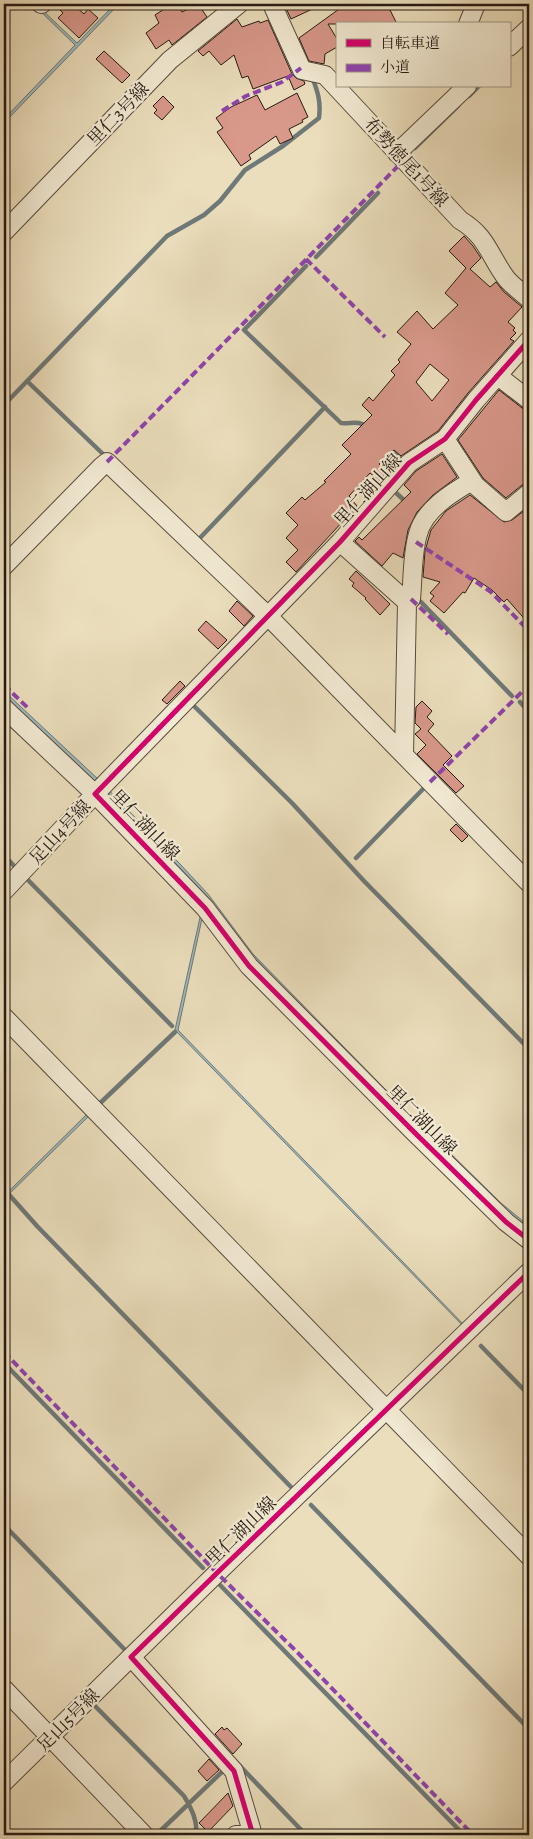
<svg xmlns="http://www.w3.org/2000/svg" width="533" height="1839" font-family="Alegreya,'Noto Serif JP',serif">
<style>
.water{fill:#9eb9bb;stroke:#6e7978}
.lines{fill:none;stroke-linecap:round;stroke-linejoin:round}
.stream{stroke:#6e7978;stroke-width:4.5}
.building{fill:#d8988a;stroke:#261a13;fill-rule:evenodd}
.minor-casing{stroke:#574b3d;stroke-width:20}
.minor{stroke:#f2ead3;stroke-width:18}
.quiet{stroke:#8e44ad;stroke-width:4;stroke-dasharray:8 4;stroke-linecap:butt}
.cycleway-casing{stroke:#f2ead3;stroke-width:8}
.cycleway{stroke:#d6006c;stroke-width:5}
.labels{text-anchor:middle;stroke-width:4.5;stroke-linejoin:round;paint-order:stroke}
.street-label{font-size:18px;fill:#261a13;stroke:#f2ead3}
</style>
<rect width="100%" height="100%" fill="#ebdebc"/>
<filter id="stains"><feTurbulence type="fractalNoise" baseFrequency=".004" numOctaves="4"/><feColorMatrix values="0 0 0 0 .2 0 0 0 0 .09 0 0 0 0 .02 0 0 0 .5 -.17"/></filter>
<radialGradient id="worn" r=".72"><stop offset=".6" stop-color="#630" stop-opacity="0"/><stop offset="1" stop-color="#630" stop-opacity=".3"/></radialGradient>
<path class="water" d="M 33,4 L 36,4 L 77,43 L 115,4 L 119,4 L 4,123 L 4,119 L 75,45 Z
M 4,691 L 98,779 L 180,864 L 208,894 L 253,954 L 384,1088 L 501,1203 L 529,1226 L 529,1232 L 494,1203 L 249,956 L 176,865 L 107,793 L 4,697 Z
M 201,913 L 203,914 L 178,1030 L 466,1327 L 465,1328 L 175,1030 Z
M 89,1112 L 91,1114 L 4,1199 L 4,1196 Z"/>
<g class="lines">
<path class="stream" d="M 469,96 L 479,86
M 415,148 L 458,106
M 316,257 L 378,193
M 306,266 L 244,330 L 341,423 C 351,424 359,420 367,427
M 27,381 L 104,455
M 4,405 L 167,236 L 204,215 L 220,201 L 245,170 L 283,146 L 319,118 C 321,102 318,92 312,77
M 389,448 L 404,462
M 393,490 L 407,503
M 199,539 L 325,407
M 4,577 L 10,570
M 421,602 L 512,696
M 520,702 L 529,712
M 192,704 L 292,803 L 364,881 L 529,1049
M 4,855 L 15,867
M 356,858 L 424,788
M 27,879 L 172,1026
M 96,1107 L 175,1032
M 4,1189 L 37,1226 L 291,1487
M 481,1346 L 529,1395
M 4,1363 L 203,1568
M 311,1505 L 529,1729
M 4,1525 L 126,1651
M 220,1585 L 464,1835
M 95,1706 L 184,1796 C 191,1807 198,1822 196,1835
M 240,1766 L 306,1835
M 156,1835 L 226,1768"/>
</g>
<path class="building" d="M 66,4 L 73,4 L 84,14 L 88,9 L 98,18 L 79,38 L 58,18 L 63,13 L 60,10 Z
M 172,4 L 177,4 L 182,12 L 198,4 L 207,17 L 172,45 L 169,40 L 156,49 L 146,33 L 159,23 L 155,15 Z
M 290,4 L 323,4 L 291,19 L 285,6 Z
M 346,4 L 387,4 L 397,24 L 328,24 L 337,39 L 337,47 L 325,54 L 324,64 L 309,61 L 299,38 Z
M 237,19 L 242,27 L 259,21 L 260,23 L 268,20 L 292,74 L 296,78 L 304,81 L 305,84 L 294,90 L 288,76 L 253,89 L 248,76 L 242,78 L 234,55 L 221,65 L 209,51 L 203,56 L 198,51 Z
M 104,51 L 130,75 L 122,83 L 96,59 Z
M 297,93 L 308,117 L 302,120 L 303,122 L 289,129 L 293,138 L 280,144 L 276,136 L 249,155 L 251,159 L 241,166 L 217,132 L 223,128 L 216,118 L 231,107 L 257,95 L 265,110 Z
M 163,96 L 174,107 L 162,120 L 154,113 L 157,110 L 153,106 Z
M 464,236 L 473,246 L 481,258 L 470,269 L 490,287 L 496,282 L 504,292 L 522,307 L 508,322 L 515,328 L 513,330 L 516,333 L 510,339 L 514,341 L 468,393 L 438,431 L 401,456 L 394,450 L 379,464 L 382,467 L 381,468 L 386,473 L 379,481 L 370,473 L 349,496 L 357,506 L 296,572 L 286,562 L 298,550 L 286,538 L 298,525 L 286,513 L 302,497 L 305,500 L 326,482 L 324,481 L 351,454 L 342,445 L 372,415 L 362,405 L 369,397 L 373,401 L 395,375 L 391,371 L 400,362 L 398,360 L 411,344 L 397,332 L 417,311 L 433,329 L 458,305 L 445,293 L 466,268 L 449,251 ZM 430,364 L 449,380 L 432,401 L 416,382 Z
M 499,390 L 522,408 L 529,410 L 529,483 L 522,485 L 506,498 L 483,478 L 458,440 Z
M 442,454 L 457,477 L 433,495 L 417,512 L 408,530 L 403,558 L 393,553 L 382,566 L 355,541 L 359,537 L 362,540 L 411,492 L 404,485 L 416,471 Z
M 470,495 L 504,522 L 512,520 L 529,507 L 529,572 L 525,576 L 529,581 L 529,624 L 507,599 L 504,602 L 492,590 L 474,578 L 465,593 L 463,592 L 444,613 L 430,601 L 434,596 L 430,593 L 440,582 L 423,577 L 425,551 L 431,530 L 446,511 Z
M 356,571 L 390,604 L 380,615 L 365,599 L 366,598 L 352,586 L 354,583 L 349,579 Z
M 237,601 L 253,616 L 244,626 L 229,611 Z
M 206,621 L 227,640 L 218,649 L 198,630 Z
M 180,681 L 185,686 L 167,704 L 162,700 Z
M 422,701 L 432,711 L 427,717 L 434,724 L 428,731 L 452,756 L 443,765 L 464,786 L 456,793 L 417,754 L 426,745 L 415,734 L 421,729 L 415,723 L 416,707 Z
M 456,824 L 468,836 L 462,842 L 450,830 Z
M 222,1727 L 224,1730 L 227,1728 L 242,1744 L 233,1754 L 215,1734 Z
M 209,1759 L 219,1770 L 207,1781 L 198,1771 Z
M 228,1793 L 233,1806 L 208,1832 L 199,1823 Z"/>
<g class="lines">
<defs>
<path id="minor" d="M 41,4 L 42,4
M 272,4 L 302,70 L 325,75 L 460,220 C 487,236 489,255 506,278 C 512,286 522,292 529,299
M 468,24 L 476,4
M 509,47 L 529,28
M 397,153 L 467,86
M 4,232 L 170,60 L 239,4
M 529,340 L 476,400 L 445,439 L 409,463 L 340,542 L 95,794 L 205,908 L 249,966 L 415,1133 L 506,1222 L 529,1240
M 498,376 L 529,400
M 445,439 L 475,485 L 506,512 L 529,493
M 340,542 L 407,602 L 411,599 C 413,578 412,554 418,534 C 424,510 451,493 472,481
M 4,566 L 102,466 L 107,462 L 268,616 L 529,883
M 4,708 L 95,794 L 4,891
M 404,755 L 407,602
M 4,1017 L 529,1556
M 4,1689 L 144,1835
M 4,1782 L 131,1657
M 236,1835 L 252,1833
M 253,1835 L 234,1771 L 131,1657 L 217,1573 L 529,1272"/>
</defs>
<use href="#minor" class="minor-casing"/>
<use href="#minor" class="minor"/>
<path class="quiet" d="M 222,111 L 246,96 L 282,82 L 301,68
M 306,259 L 385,337
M 107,462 L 404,160
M 524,498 L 529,504
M 416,542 L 491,592 L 529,631
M 411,599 L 448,634
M 4,685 L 29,709
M 430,782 L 529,685
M 4,1352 L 217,1573 L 298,1653 L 473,1835"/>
<defs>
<path id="cycleway" d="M 529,340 L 476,400 L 445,439 L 409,463 L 340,542 L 95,794 L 205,908 L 249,966 L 415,1133 L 506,1222 L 529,1240
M 253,1835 L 234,1771 L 131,1657 L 217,1573 L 529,1272"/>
</defs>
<use href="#cycleway" class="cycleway-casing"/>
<use href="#cycleway" class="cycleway"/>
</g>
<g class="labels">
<g class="street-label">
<text transform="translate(118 114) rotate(-46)" y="6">里仁3号線</text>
<text transform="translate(406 162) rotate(47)" y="6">布勢徳尾1号線</text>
<text transform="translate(368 490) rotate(-48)" y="6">里仁湖山線</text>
<text transform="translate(145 825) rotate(46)" y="6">里仁湖山線</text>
<text transform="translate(60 832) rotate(-47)" y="6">足山4号線</text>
<text transform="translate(422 1120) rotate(45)" y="6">里仁湖山線</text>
<text transform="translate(241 1531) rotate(-44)" y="6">里仁湖山線</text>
<text transform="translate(68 1720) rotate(-45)" y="6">足山5号線</text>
</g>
</g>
<rect width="533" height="1839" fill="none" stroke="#ebdebc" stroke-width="20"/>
<rect x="5" y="5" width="523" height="1829" fill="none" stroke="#261a13" stroke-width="2.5"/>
<rect x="10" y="10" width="513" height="1819" fill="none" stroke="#261a13"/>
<rect x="336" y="22" width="175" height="65" fill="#f2ead3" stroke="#a09786"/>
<rect x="346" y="39" width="25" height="8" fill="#d6006c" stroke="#a09786"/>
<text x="380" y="48" font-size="15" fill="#261a13">自転車道</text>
<rect x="346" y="64" width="25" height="8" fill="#8e44ad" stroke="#a09786"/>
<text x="380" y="72" font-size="15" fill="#261a13">小道</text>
<rect width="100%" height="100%" filter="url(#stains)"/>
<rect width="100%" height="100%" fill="url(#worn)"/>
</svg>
